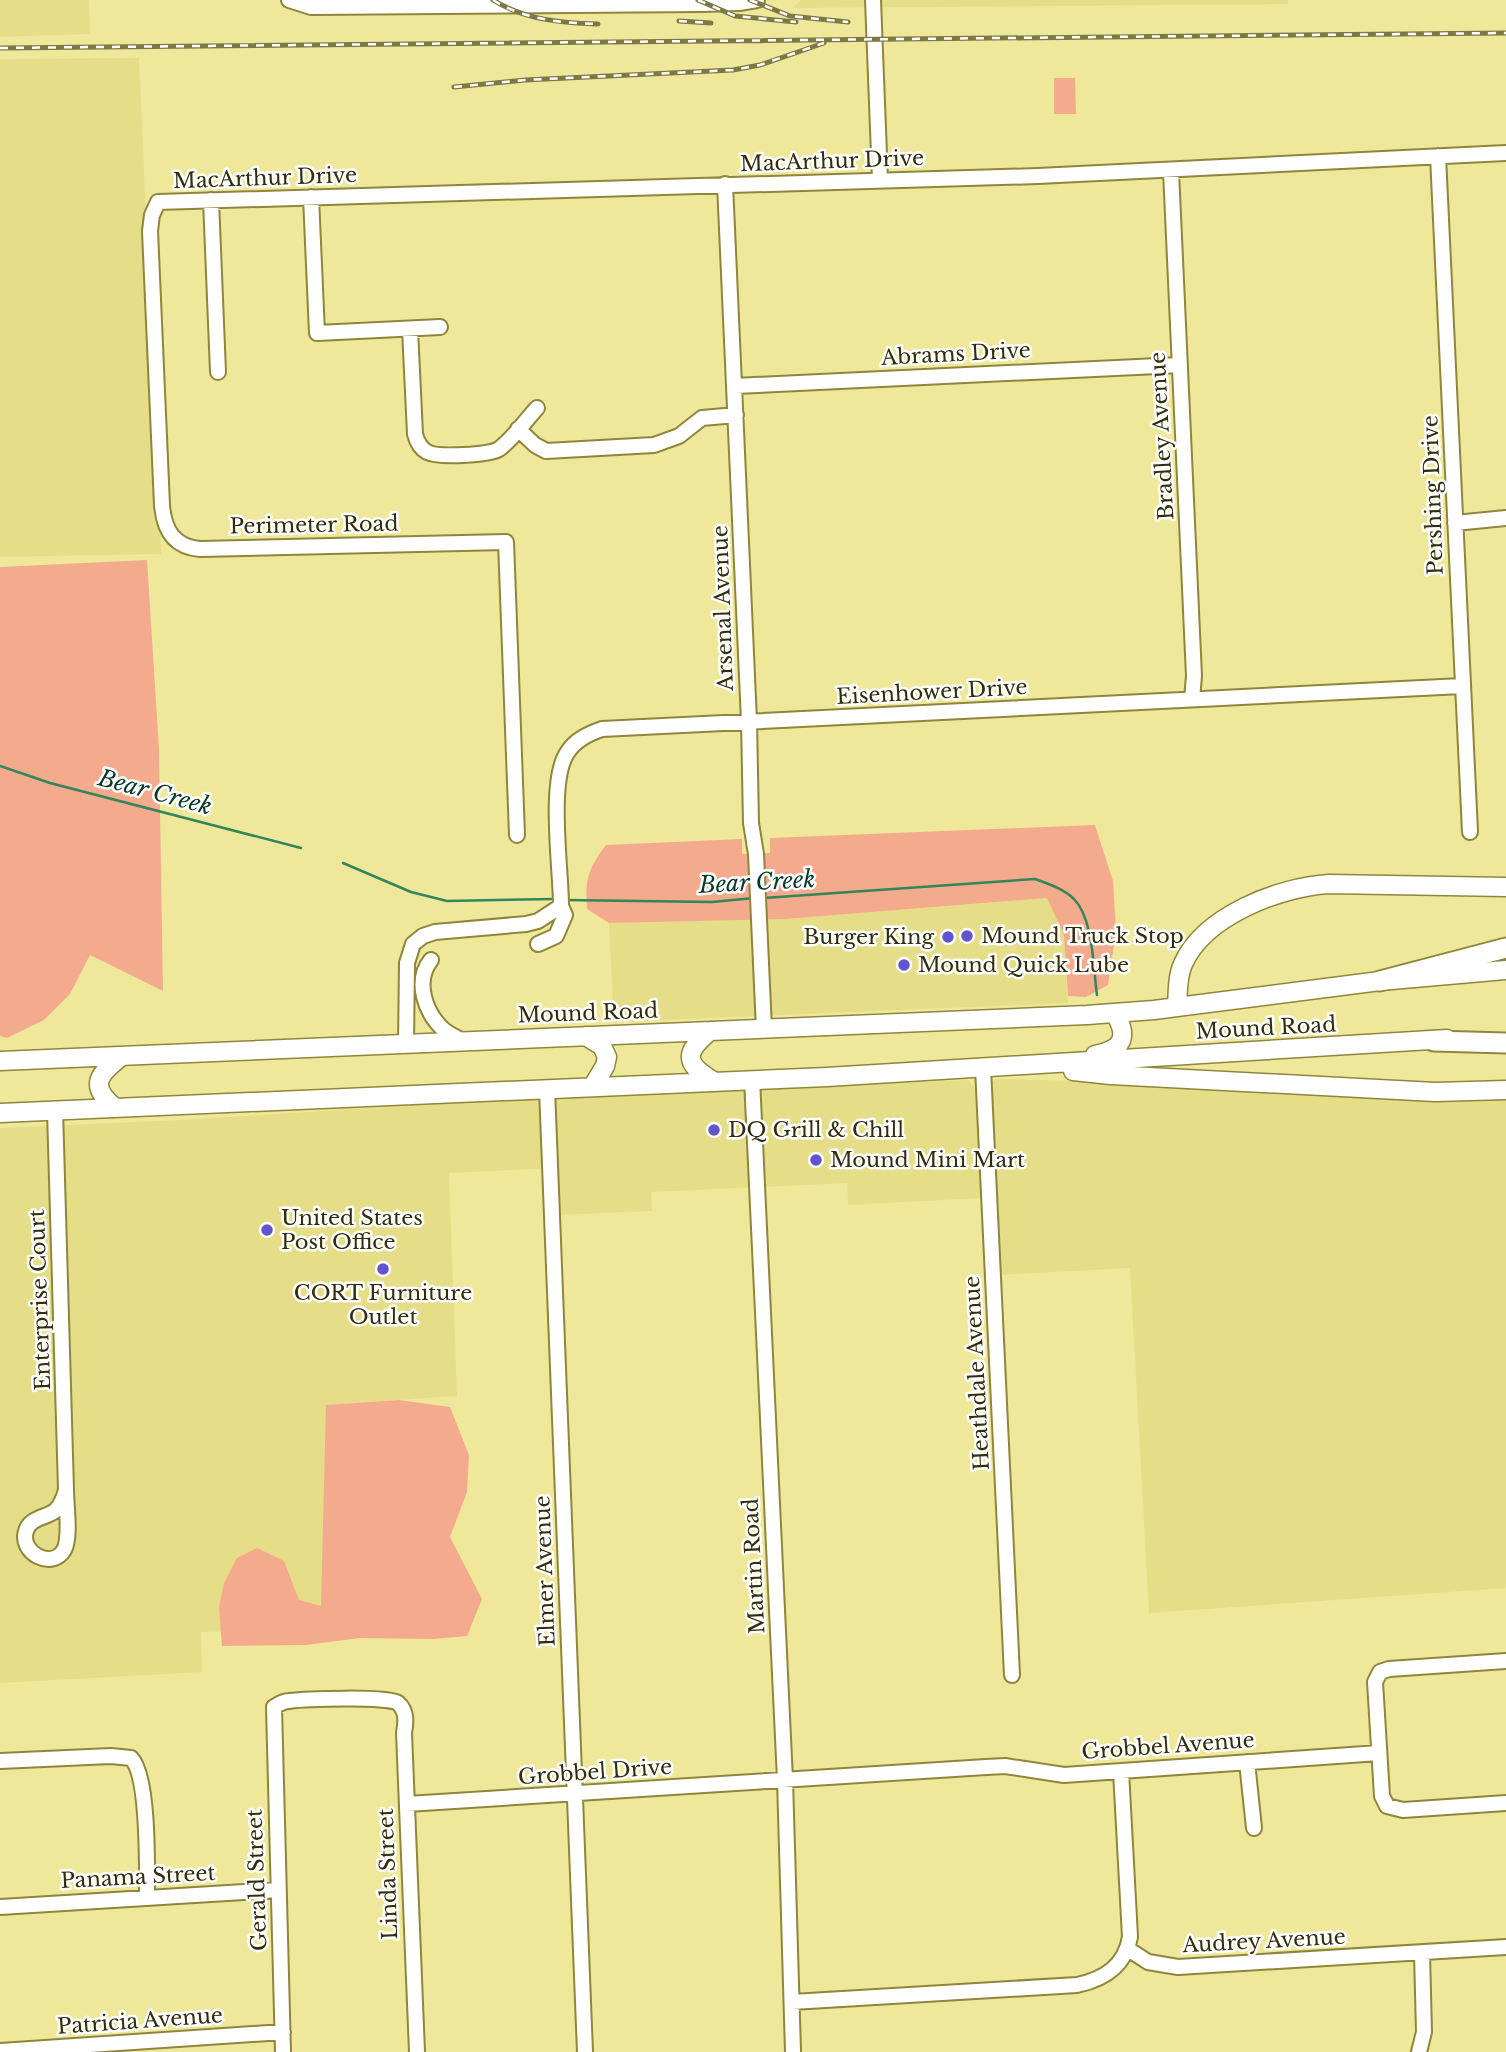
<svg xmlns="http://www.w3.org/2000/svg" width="1506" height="2052" font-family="'Libre Baskerville',serif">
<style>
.built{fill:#e5dd87}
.green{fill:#f4aa8c}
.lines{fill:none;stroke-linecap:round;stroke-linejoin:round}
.stream{stroke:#31865c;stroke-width:2.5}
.minor-casing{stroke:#8e863b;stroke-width:18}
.major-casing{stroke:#8e863b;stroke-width:21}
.highway-casing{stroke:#8e863b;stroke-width:23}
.minor{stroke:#fff;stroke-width:14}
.major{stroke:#fff;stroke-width:18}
.highway{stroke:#fff;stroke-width:19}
.rail-casing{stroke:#7e7846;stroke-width:5}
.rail{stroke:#fff;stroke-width:2.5;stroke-dasharray:8;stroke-linecap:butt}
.poi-dot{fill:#6154cc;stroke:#fff;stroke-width:2.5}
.labels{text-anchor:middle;stroke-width:5;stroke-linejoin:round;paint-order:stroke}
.street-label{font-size:21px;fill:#312d0d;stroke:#fff}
.poi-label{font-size:21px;fill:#312d0d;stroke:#fff;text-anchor:start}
.water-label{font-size:23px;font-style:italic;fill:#053a27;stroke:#fff}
</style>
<rect width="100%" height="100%" fill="#efe89b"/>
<path class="built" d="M 0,0 L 89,0 L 90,34 L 0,37 Z
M 801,0 L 1288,0 L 1288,4 L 792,8 Z
M 139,58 L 161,554 L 0,557 L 0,59 Z
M 1048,898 L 1064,935 L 1068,1003 L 614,1022 L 609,923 L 785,919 Z
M 1008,1079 L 1506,1094 L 1506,1588 L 1149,1613 L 1130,1268 L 996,1275 L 991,1083 L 996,1079 Z
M 968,1080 L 974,1087 L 975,1093 L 981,1198 L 848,1205 L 847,1183 L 651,1192 L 652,1211 L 556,1215 L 553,1168 L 449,1173 L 457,1396 L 326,1405 L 332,1629 L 201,1632 L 202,1672 L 0,1683 L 0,1128 L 182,1120 L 447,1103 Z"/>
<path class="green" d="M 1054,78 L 1075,78 L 1076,114 L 1054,114 Z
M 147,560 L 159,750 L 163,991 L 90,955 L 70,994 L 44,1020 L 7,1038 L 0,1036 L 0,567 Z
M 1095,825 L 1113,881 L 1116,932 L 1108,985 L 1086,997 L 1068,996 L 1064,935 L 1047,898 L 785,919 L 609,923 L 587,909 C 585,879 588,869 606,845 L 742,839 L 742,854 L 770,853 L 770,838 Z
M 399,1400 L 450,1407 L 469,1455 L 467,1492 L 450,1537 L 482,1599 L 467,1636 L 434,1639 L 360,1638 L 306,1645 L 222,1646 L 219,1607 L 224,1583 L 237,1558 L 257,1548 L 284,1561 L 299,1600 L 321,1606 L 326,1405 Z"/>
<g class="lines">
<path class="stream" d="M 0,766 L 50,783 L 301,848
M 343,863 L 411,892 L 447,901 L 554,899
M 764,898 L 1035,879 C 1049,884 1064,889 1074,899 C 1094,920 1093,968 1097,995
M 564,900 L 712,902 L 754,898"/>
<defs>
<path id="minor" d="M 289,0 L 311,7 L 703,4 L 739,3 L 757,0
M 873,0 L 880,180
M 1438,156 L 1470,832
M 1171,171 L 1194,676 L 1192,699
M 725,184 L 749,721 L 751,823 L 756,854 L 764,1029
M 311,197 L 317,333 L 440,327
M 211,200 L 218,372
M 410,329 L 415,434 C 417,442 420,448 427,452 C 438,458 489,455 499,449 C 513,439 525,421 537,408
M 735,386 L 1179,365
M 518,429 L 535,445 L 546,451 L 654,445 L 679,436 L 702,418 L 736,415
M 1455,523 L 1506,518
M 517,835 L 506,542 L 200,549 C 174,547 164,530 162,505 L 150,231 L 152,215 L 158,202 L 1038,176 L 1506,153
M 538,944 L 556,936 L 565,915 L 561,906 C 561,869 548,782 567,753 C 575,740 588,734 602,729 L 1462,686
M 431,960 C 414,981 425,1013 444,1030 C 449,1034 457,1038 463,1041
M 406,1044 L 407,963 L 413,944 L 423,936 L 435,932 L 526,924 L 538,921 L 561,906
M 983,1068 L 1012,1675
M 752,1079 L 785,1780 L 793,2052
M 547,1089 L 585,2052
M 55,1110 L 66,1490 C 66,1504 71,1538 64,1550 C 52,1570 19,1553 26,1531 C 30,1517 47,1518 56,1510 C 62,1504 64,1497 66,1490
M 1506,1661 L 1389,1669 L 1380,1672 L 1375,1682 L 1382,1796 L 1387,1806 L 1403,1810 L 1506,1803
M 0,1761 L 111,1756 L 131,1758 C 149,1775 147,1869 147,1897
M 1247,1762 L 1254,1828
M 407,1804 L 986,1767 L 1005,1766 L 1064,1775 L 1379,1753
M 0,1907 L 278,1890
M 1128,1949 L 1148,1962 L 1178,1967 L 1506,1947
M 792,2002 L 1077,1985 C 1105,1979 1125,1966 1130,1937 L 1121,1771
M 0,2051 L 283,2032
M 283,2052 L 274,1707 C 279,1704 283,1701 289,1701 C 304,1699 389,1696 398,1703 C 407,1711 406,1722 404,1733 L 417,2052
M 1419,2052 L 1424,2032 L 1422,1953"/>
<path id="major" d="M 1177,1007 C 1178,993 1177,977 1183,964 C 1204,916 1279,887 1329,884 L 1506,887
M 710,1031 C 684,1053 684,1063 713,1081
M 586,1036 L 602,1046 L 607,1057 L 605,1066 L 593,1086
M 1095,1055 C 1123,1049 1129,1038 1115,1013
M 0,1061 L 1087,1015 L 1154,1010 L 1380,981 L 1506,970
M 1073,1071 L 1111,1075 L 1435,1092 L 1506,1090
M 114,1107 C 88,1085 99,1074 122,1056
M 0,1113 L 827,1077 L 1447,1039"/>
<path id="highway" d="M 1380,981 L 1506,948
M 1434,1041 L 1506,1043"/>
</defs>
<use href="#minor" class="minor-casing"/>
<use href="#major" class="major-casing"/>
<use href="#highway" class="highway-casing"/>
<use href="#minor" class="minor"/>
<use href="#major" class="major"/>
<use href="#highway" class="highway"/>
<defs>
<path id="rail" d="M 493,0 C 525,20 562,23 598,24
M 698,0 L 735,16 L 796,22
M 750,0 L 790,16 L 848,22
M 679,21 L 711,23
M 0,48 L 1506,33
M 454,87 L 525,80 L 733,70 L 760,65 L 824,43"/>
</defs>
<use href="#rail" class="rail-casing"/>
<use href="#rail" class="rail"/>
</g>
<g class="poi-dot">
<circle cx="967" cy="936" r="7"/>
<circle cx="948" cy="937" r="7"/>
<circle cx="904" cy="965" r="7"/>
<circle cx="714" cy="1130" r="7"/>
<circle cx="816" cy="1160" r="7"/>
<circle cx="267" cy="1230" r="7"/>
<circle cx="383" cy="1269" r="7"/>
</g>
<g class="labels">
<g class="street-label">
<text transform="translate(832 161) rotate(-2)" y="7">MacArthur Drive</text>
<text transform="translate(265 178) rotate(-2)" y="7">MacArthur Drive</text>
<text transform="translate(956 354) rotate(-3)" y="7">Abrams Drive</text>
<text transform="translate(1162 436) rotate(-93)" y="7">Bradley Avenue</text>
<text transform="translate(1433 495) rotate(-92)" y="7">Pershing Drive</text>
<text transform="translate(314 525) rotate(-1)" y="7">Perimeter Road</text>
<text transform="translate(723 608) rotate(-92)" y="7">Arsenal Avenue</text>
<text transform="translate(932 692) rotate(-3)" y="7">Eisenhower Drive</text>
<text transform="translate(588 1013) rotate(-2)" y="7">Mound Road</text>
<text transform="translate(1266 1028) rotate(-3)" y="7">Mound Road</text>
<text transform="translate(40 1300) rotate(-92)" y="7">Enterprise Court</text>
<text transform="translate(977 1373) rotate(-93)" y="7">Heathdale Avenue</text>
<text transform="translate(754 1566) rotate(-93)" y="7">Martin Road</text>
<text transform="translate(545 1571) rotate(-92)" y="7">Elmer Avenue</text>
<text transform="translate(1168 1746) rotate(-4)" y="7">Grobbel Avenue</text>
<text transform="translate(595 1772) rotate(-4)" y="7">Grobbel Drive</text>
<text transform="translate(388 1874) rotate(-92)" y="7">Linda Street</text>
<text transform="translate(138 1877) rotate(-3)" y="7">Panama Street</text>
<text transform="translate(257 1880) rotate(-92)" y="7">Gerald Street</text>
<text transform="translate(1264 1941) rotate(-3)" y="7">Audrey Avenue</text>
<text transform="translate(140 2021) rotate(-4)" y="7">Patricia Avenue</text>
</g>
<g class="poi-label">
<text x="981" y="943">Mound Truck Stop</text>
<text x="934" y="944" text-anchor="end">Burger King</text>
<text x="918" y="972">Mound Quick Lube</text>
<text x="728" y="1137">DQ Grill &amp; Chill</text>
<text x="830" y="1167">Mound Mini Mart</text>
<text x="281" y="1225">United States<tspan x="281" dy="24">Post Office</tspan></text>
<text x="383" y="1300" text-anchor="middle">CORT Furniture<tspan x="383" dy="24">Outlet</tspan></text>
</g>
<g class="water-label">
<text transform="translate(155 792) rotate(15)" y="8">Bear Creek</text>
<text transform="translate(757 882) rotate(-3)" y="8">Bear Creek</text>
</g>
</g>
</svg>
